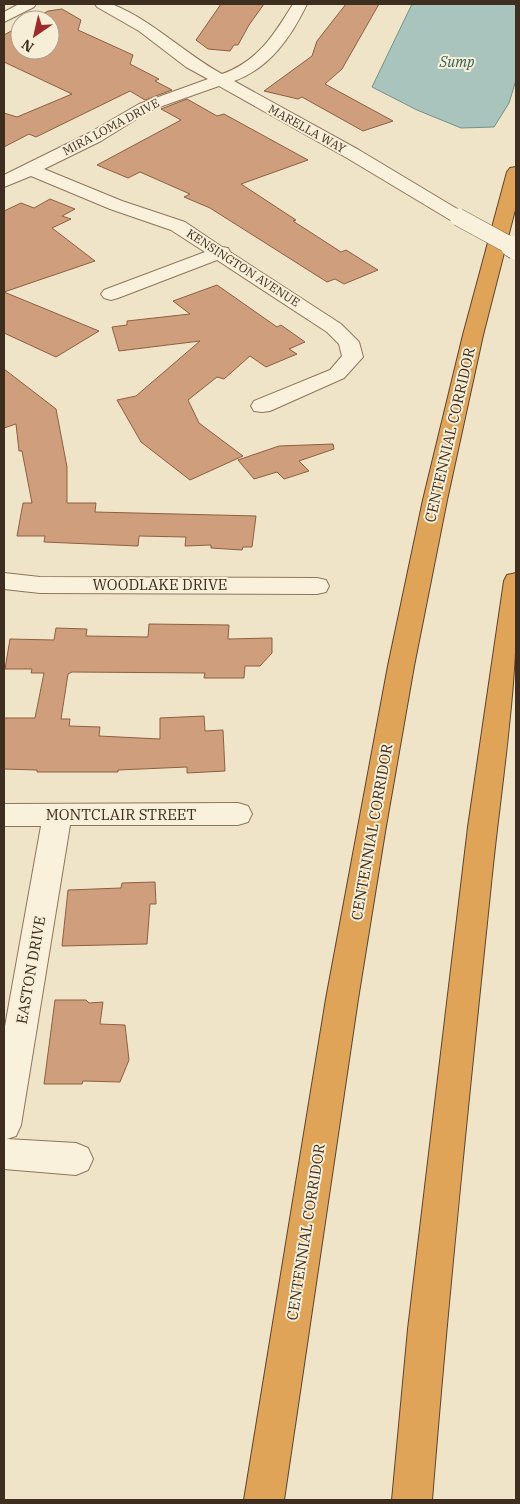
<svg xmlns="http://www.w3.org/2000/svg" width="520" height="1504" font-family="'IBM Plex Serif',serif">
<style>
.water{fill:#a9c4bc;stroke:#6f938a}
.building{fill:#cf9f7d;stroke:#8d5f41}
.lines{fill:none;stroke-linecap:round;stroke-linejoin:round}
.minor-casing{stroke:#8d765c;stroke-width:2}
.motorway-casing{stroke:#5b4430;stroke-width:2}
.minor{fill:#faf1dc;fill-rule:evenodd}
.motorway{fill:#e0a458;fill-rule:evenodd}
.minor-bridge-far1-casing{stroke:#8d765c;stroke-width:18;stroke-linecap:butt}
.minor-bridge-casing{stroke:#8d765c;stroke-width:23;stroke-linecap:butt}
.minor-bridge-far1{stroke:#faf1dc;stroke-width:17}
.minor-bridge{stroke:#faf1dc;stroke-width:21}
.labels{text-anchor:middle;stroke-width:4;stroke-linejoin:round;paint-order:stroke}
.far-street-label{font-size:12px;fill:#3d2e20;stroke:#f7eed8}
.far-water-label{font-size:14px;font-style:italic;fill:#2f5d5a;stroke:#f7eed8}
.street-label{font-size:15px;fill:#3d2e20;stroke:#f7eed8}
</style>
<rect width="100%" height="100%" fill="#f0e4c8"/>
<path class="water" d="M 412,4 L 516,4 L 516,80 L 509,103 L 494,127 L 461,128 L 417,110 L 372,87 Z"/>
<path class="building" d="M 221,4 L 264,4 L 249,25 L 238,45 L 234,45 L 230,51 L 208,49 L 196,40 Z
M 346,4 L 379,4 L 342,69 L 325,84 L 393,121 L 363,131 L 302,97 L 298,99 L 264,91 L 312,56 L 317,41 Z
M 62,9 L 81,20 L 78,30 L 133,55 L 130,64 L 159,79 L 155,81 L 172,90 L 145,100 L 130,91 L 36,137 L 29,134 L 4,147 L 4,113 L 17,117 L 72,94 L 4,62 L 4,35 L 20,26 L 20,50 L 50,50 L 50,20 L 32,20 L 48,11 Z
M 187,99 L 217,116 L 224,114 L 308,160 L 241,184 L 296,220 L 293,221 L 341,252 L 346,250 L 378,270 L 344,284 L 335,279 L 327,282 L 210,208 L 184,197 L 190,194 L 140,172 L 128,178 L 97,165 L 181,120 L 161,109 Z
M 50,199 L 75,209 L 62,216 L 71,219 L 52,228 L 95,261 L 4,292 L 99,331 L 56,357 L 4,333 L 4,211 L 21,203 L 34,208 Z
M 217,285 L 277,327 L 281,325 L 305,342 L 289,349 L 297,354 L 266,367 L 250,356 L 224,379 L 217,377 L 188,400 L 199,423 L 243,456 L 190,480 L 141,442 L 117,400 L 136,396 L 200,341 L 119,351 L 112,327 L 127,325 L 127,321 L 190,314 L 173,301 Z
M 4,369 L 56,409 L 67,467 L 67,503 L 96,503 L 95,512 L 256,516 L 252,547 L 243,547 L 242,550 L 211,548 L 211,545 L 185,546 L 186,537 L 139,536 L 138,546 L 44,542 L 45,536 L 17,536 L 23,503 L 32,503 L 22,451 L 19,451 L 16,424 L 4,428 Z
M 333,444 L 334,449 L 299,461 L 309,471 L 284,479 L 277,472 L 254,479 L 238,460 L 279,446 Z
M 149,624 L 229,625 L 228,639 L 272,638 L 272,653 L 260,666 L 245,666 L 244,678 L 204,678 L 205,673 L 72,672 L 68,674 L 61,719 L 70,719 L 69,726 L 100,727 L 99,736 L 160,739 L 160,718 L 204,716 L 205,731 L 223,730 L 225,771 L 187,773 L 187,767 L 118,770 L 118,772 L 37,772 L 37,770 L 4,769 L 4,718 L 35,718 L 44,673 L 31,673 L 32,669 L 5,669 L 10,639 L 54,640 L 56,628 L 87,629 L 86,636 L 148,637 Z
M 155,882 L 156,904 L 150,904 L 147,944 L 62,946 L 68,890 L 121,888 L 122,883 Z
M 55,1000 L 86,1000 L 89,1003 L 103,1002 L 100,1024 L 125,1025 L 129,1060 L 120,1082 L 83,1081 L 82,1084 L 44,1084 Z"/>
<g class="lines">
<defs>
<path id="minor" d="M 19,4 L 36,4 L 34,7 L 4,22 L 4,12 Z
M 95,4 C 101,4 109,2 114,5 C 153,21 185,54 222,74 C 258,61 274,35 293,4 L 307,4 C 291,37 270,68 234,81 L 359,150 L 464,213 L 467,217 L 464,221 L 458,222 L 452,221 L 347,158 L 219,86 L 151,110 L 101,141 L 44,169 L 122,201 L 185,222 L 222,247 L 228,248 L 230,252 L 341,324 L 359,342 L 363,357 L 344,378 L 270,411 L 262,412 L 254,411 L 251,406 L 254,401 L 330,370 L 342,356 L 339,344 L 327,332 L 217,260 L 118,298 L 111,300 L 104,298 L 101,294 L 104,290 L 205,252 L 171,230 L 110,209 L 31,176 L 4,187 L 4,175 L 89,133 L 139,104 L 208,79 L 186,67 L 139,31 L 97,7 Z
M 4,573 L 40,577 L 317,578 L 326,580 L 329,586 L 326,592 L 317,594 L 40,593 L 4,589 Z
M 238,803 L 248,806 L 252,814 L 248,822 L 238,825 L 70,825 L 21,1125 L 16,1136 L 7,1139 L 76,1143 L 88,1148 L 93,1159 L 88,1170 L 76,1175 L 4,1169 L 4,1032 L 41,826 L 4,826 L 4,804 Z"/>
<path id="motorway" d="M 516,167 L 516,206 L 483,335 L 447,500 L 414,666 L 385,832 L 358,999 L 284,1500 L 244,1500 L 326,999 L 388,666 L 423,500 L 463,335 L 507,172 L 510,168 Z
M 516,573 C 520,680 500,788 490,894 C 469,1096 448,1298 432,1500 L 392,1500 L 408,1329 L 468,827 L 504,581 L 507,575 Z"/>
</defs>
<use href="#minor" class="minor-casing"/>
<use href="#motorway" class="motorway-casing"/>
<use href="#minor" class="minor"/>
<use href="#motorway" class="motorway"/>
<defs>
<path id="minor-bridge-far1" d="M 458,217 L 513,247"/>
<path id="minor-bridge" d="M 511,246 L 516,249"/>
</defs>
<use href="#minor-bridge-far1" class="minor-bridge-far1-casing"/>
<use href="#minor-bridge" class="minor-bridge-casing"/>
<use href="#minor-bridge-far1" class="minor-bridge-far1"/>
<use href="#minor-bridge" class="minor-bridge"/>
</g>
<g class="labels">
<g class="far-street-label">
<text transform="translate(111 127) rotate(-28)" y="4">MIRA LOMA DRIVE</text>
<text transform="translate(307 129) rotate(29)" y="4">MARELLA WAY</text>
<text transform="translate(243 268) rotate(33)" y="4">KENSINGTON AVENUE</text>
</g>
<g class="far-water-label">
<text x="457" y="67">Sump</text>
</g>
<g class="street-label">
<text transform="translate(450 435) rotate(-77)" y="5">CENTENNIAL CORRIDOR</text>
<text x="160" y="590">WOODLAKE DRIVE</text>
<text x="121" y="820">MONTCLAIR STREET</text>
<text transform="translate(372 832) rotate(-80)" y="5">CENTENNIAL CORRIDOR</text>
<text transform="translate(31 970) rotate(-80)" y="5">EASTON DRIVE</text>
<text transform="translate(306 1232) rotate(-81)" y="5">CENTENNIAL CORRIDOR</text>
</g>
</g>
<rect width="520" height="1504" fill="none" stroke="#3d2e20" stroke-width="10"/>
<g transform="translate(35 35) rotate(214)"><circle r="24" fill="#f7eed8" stroke="#ada18e"/>
<path d="M0-4L9 19L0 12L-9 19Z" fill="#9e2a2b"/>
<text y="-8" font-size="14" font-weight="bold" text-anchor="middle" fill="#3d2e20">N</text>
</g>
</svg>
